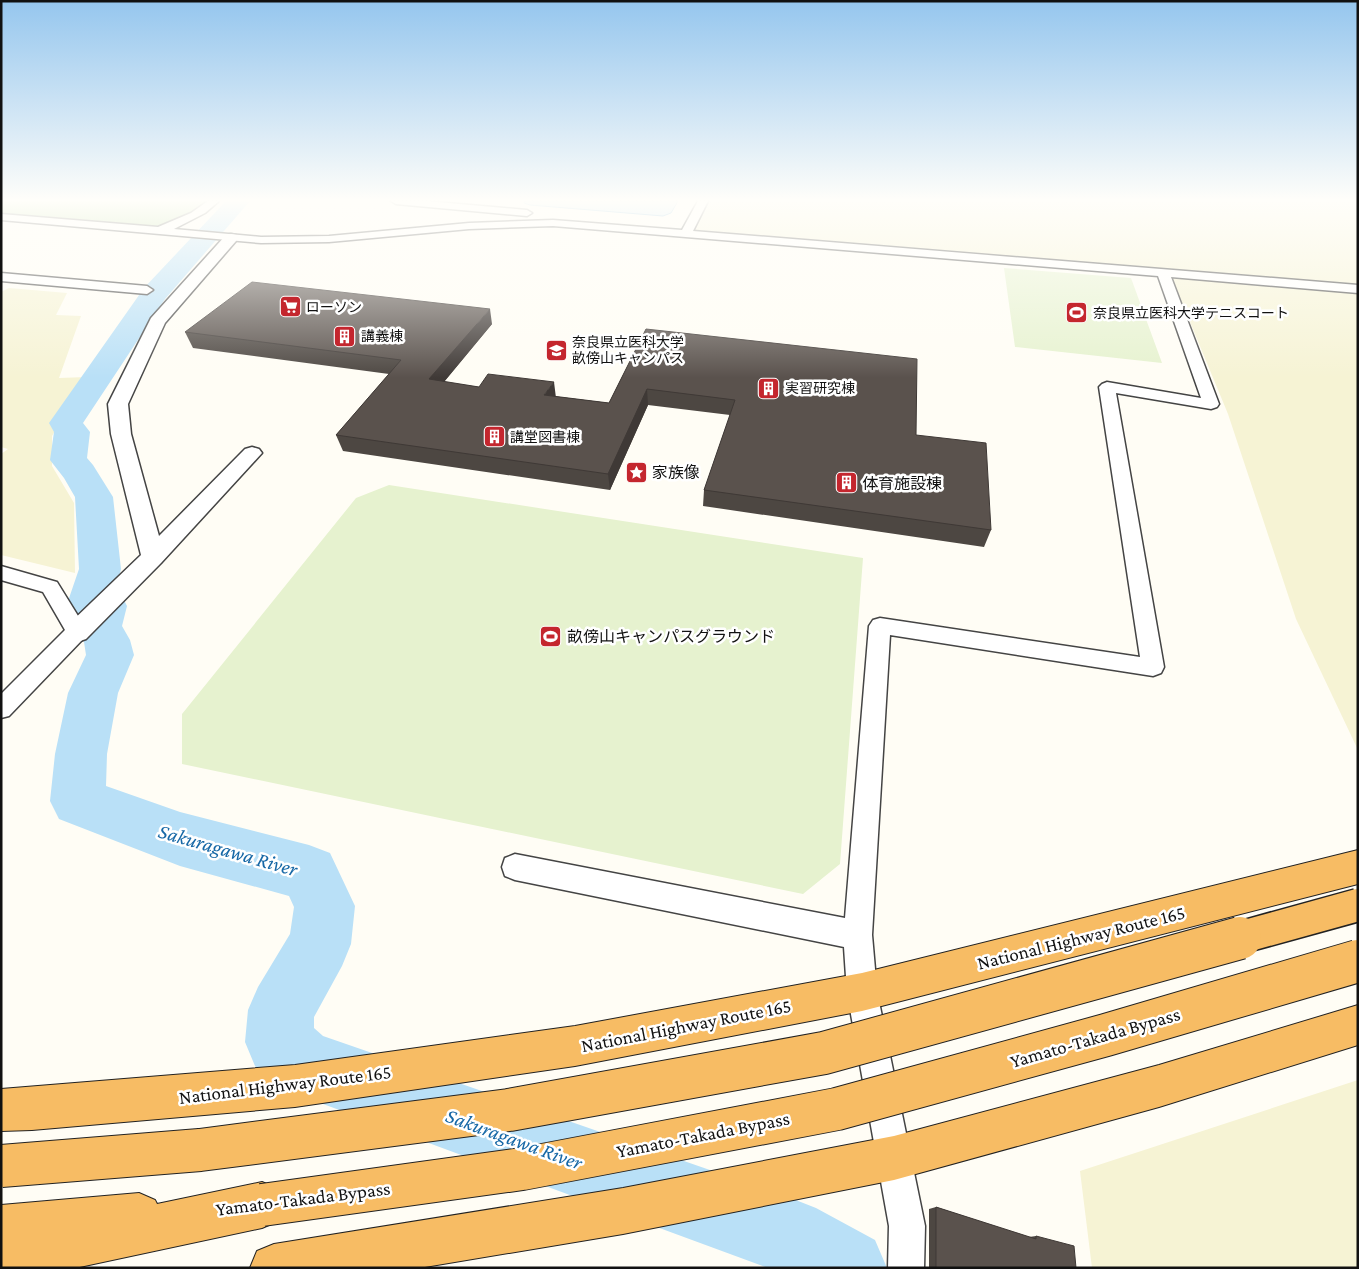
<svg xmlns="http://www.w3.org/2000/svg" width="1359" height="1269" font-family="'Crimson Pro','Noto Sans JP',serif">
<style>
.farmland{fill:#f6f3d4}
.forest{fill:#b9dc9c}
.pitch{fill:#e6f2cf}
.water{fill:#b9e0f7;stroke:#3f96cf}
.lines{fill:none;stroke-linecap:round;stroke-linejoin:round}
.river{fill:#b9e0f7;fill-rule:evenodd}
.minor-casing{stroke:#444;stroke-width:3}
.tertiary-casing{stroke:#444;stroke-width:3}
.trunk-casing{stroke:#222;stroke-width:2}
.minor{fill:#fff;fill-rule:evenodd}
.tertiary{fill:#fff;fill-rule:evenodd}
.trunk{fill:#f7bc64;fill-rule:evenodd}
.trunk-bridge-far1-casing{stroke:#222;stroke-width:35;stroke-linecap:butt}
.trunk-bridge-casing{stroke:#222;stroke-width:44;stroke-linecap:butt}
.trunk-bridge-far1{stroke:#f7bc64;stroke-width:32}
.trunk-bridge{stroke:#f7bc64;stroke-width:42}
.wall{fill:#4d4742}
.shaded-wall{fill:#3f3936}
.building{fill:#5a524d;stroke:#3f3936}
.labels{text-anchor:middle;stroke-width:5;stroke-linejoin:round;paint-order:stroke}
.far-poi-label{font-size:14px;fill:#111;stroke:#fff;text-anchor:start}
.poi-label{font-size:16px;fill:#111;stroke:#fff;text-anchor:start}
.near-street-label{font-size:19px;fill:#111;stroke:#fff}
.near-water-label{font-size:21px;font-style:italic;fill:#1768a6;stroke:#fff}
</style>
<rect width="100%" height="100%" fill="#fffdf5"/>
<path class="farmland" d="M 709,201 L 1358,201 L 1358,750 L 1296,619 L 1228,414 L 1171,276 L 694,232 Z
M 9,288 L 67,293 L 56,315 L 81,316 L 59,378 L 87,377 L 52,436 L 52,466 L 74,503 L 75,573 L 1,555 L 1,454 L 8,449 L 1,447 L 1,292 Z
M 1358,1080 L 1358,1268 L 1092,1268 L 1080,1171 Z"/>
<path class="forest" d="M 1,201 L 207,201 L 176,221 L 156,227 L 1,213 Z"/>
<path class="pitch" d="M 1004,268 L 1131,278 L 1162,363 L 1015,347 Z
M 389,485 L 863,558 L 840,864 L 803,894 L 182,764 L 182,714 L 356,498 Z"/>
<path class="water" d="M 525,201 L 678,201 L 671,213 L 663,216 L 530,205 L 524,203 Z"/>
<g class="lines">
<path class="river" d="M 226,201 L 250,201 L 165,299 L 83,423 L 90,432 L 87,458 L 93,465 L 113,497 L 121,569 L 115,593 L 121,594 L 127,606 L 122,626 L 130,640 L 134,655 L 118,693 L 107,754 L 106,786 L 180,812 L 309,845 L 330,853 L 355,906 L 351,944 L 342,966 L 314,1017 L 314,1028 L 323,1036 L 788,1197 L 816,1208 L 875,1240 L 887,1268 L 768,1268 L 277,1087 L 255,1066 L 245,1042 L 248,1010 L 258,987 L 290,934 L 294,907 L 289,896 L 180,866 L 59,819 L 50,801 L 55,754 L 68,693 L 86,655 L 84,642 L 76,628 L 79,617 L 73,615 L 67,604 L 79,569 L 75,497 L 64,478 L 50,460 L 54,432 L 49,423 L 144,288 Z"/>
<defs>
<path id="minor" d="M 208,201 L 219,201 L 205,213 L 174,229 L 261,237 L 329,236 L 469,223 L 553,220 L 682,230 L 698,201 L 708,201 L 693,231 L 1358,285 L 1358,293 L 1171,277 L 1219,404 L 1217,407 L 1211,409 L 1116,393 L 1164,667 L 1161,673 L 1153,676 L 890,635 L 872,935 L 877,992 L 925,1226 L 924,1268 L 888,1268 L 889,1226 L 847,992 L 844,947 L 515,880 L 505,876 L 502,867 L 505,858 L 515,854 L 845,918 L 869,626 L 873,620 L 880,618 L 1140,657 L 1099,387 L 1102,384 L 1107,382 L 1201,398 L 1158,276 L 553,226 L 469,229 L 329,242 L 261,243 L 1,220 L 1,214 L 158,227 L 191,213 Z
M 391,201 L 426,201 L 527,210 L 532,213 L 527,216 L 396,204 Z
M 1,273 L 147,286 L 153,290 L 147,294 L 1,281 Z
M 1,566 L 57,582 L 88,632 L 84,638 L 9,716 L 1,718 L 1,694 L 65,630 L 43,592 L 1,580 Z"/>
<path id="tertiary" d="M 231,234 L 236,235 L 238,238 L 236,241 L 165,323 L 128,404 L 131,434 L 159,536 L 245,449 L 252,447 L 259,449 L 262,453 L 161,563 L 86,639 L 77,642 L 68,639 L 64,632 L 68,625 L 141,555 L 111,434 L 108,404 L 151,318 L 226,235 Z"/>
<path id="trunk" d="M 1358,850 L 1358,884 L 862,1011 L 575,1066 L 295,1107 L 32,1130 L 1,1131 L 1,1089 L 295,1065 L 575,1026 L 862,973 Z
M 1358,1005 L 1358,1045 L 1159,1107 L 894,1180 L 623,1234 L 419,1268 L 250,1268 L 257,1251 L 274,1244 L 623,1188 L 894,1136 L 1159,1065 Z
M 262,1182 L 278,1189 L 285,1205 L 278,1221 L 262,1228 L 75,1268 L 1,1268 L 1,1205 L 139,1193 L 155,1200 L 157,1204 Z"/>
</defs>
<use href="#minor" class="minor-casing"/>
<use href="#tertiary" class="tertiary-casing"/>
<use href="#trunk" class="trunk-casing"/>
<use href="#minor" class="minor"/>
<use href="#tertiary" class="tertiary"/>
<use href="#trunk" class="trunk"/>
<defs>
<path id="trunk-bridge-far1" d="M 1235,939 L 1358,905"/>
<path id="trunk-bridge" d="M 1,1166 L 200,1150 L 509,1110 L 824,1053 L 1240,938
M 262,1205 L 522,1169 L 837,1109 L 1106,1035 L 1358,961"/>
</defs>
<use href="#trunk-bridge-far1" class="trunk-bridge-far1-casing"/>
<use href="#trunk-bridge" class="trunk-bridge-casing"/>
<use href="#trunk-bridge-far1" class="trunk-bridge-far1"/>
<use href="#trunk-bridge" class="trunk-bridge"/>
</g>
<path class="wall" d="M 492,324 L 444,382 L 479,387 L 609,403 L 646,329 L 916,435 L 991,530 L 984,547 L 703,506 L 704,490 L 730,415 L 648,405 L 610,490 L 343,451 L 336,435 L 389,374 L 193,348 L 185,332 Z
M 936,1207 L 1029,1237 L 1036,1236 L 1076,1268 L 929,1268 L 929,1209 Z"/>
<path class="shaded-wall" d="M 490,309 L 492,324 L 433,395 L 429,379 Z
M 554,382 L 556,398 L 544,395 Z
M 647,389 L 648,405 L 610,490 L 608,474 Z"/>
<path class="building" d="M 252,282 L 490,309 L 429,379 L 479,387 L 488,374 L 554,382 L 544,395 L 609,403 L 646,329 L 917,359 L 916,435 L 986,443 L 991,530 L 704,490 L 735,400 L 647,389 L 608,474 L 336,435 L 401,360 L 185,332 Z
M 936,1207 L 1036,1239 L 1036,1236 L 1074,1246 L 1076,1268 L 936,1268 Z"/>
<linearGradient id="sky" x2="0" y2="1"><stop stop-color="#95c6ee"/><stop offset="0.53" stop-color="#fffefa"/><stop offset="1" stop-color="#fffefa" stop-opacity="0"/></linearGradient>
<rect width="1359" height="378" fill="url(#sky)"/>
<defs>
<symbol id="supermarket-square" viewBox="-11 -11 22 22"><rect x="-9" y="-9" width="18" height="18" rx="4" fill="#c4262e" stroke="#fff"/><path d="M-6-5.5h2.5l.6 2H6L4.5 2H-2.5L-4.4-4H-6ZM-1.5 3.2a1.3 1.3 0 1 0 .1 0ZM3 3.2a1.3 1.3 0 1 0 .1 0Z" fill="#fff"/></symbol>
<symbol id="stadium-square" viewBox="-11 -11 22 22"><rect x="-9" y="-9" width="18" height="18" rx="4" fill="#c4262e" stroke="#fff"/><path d="M0-5a6.5 5 0 1 0 0 10a6.5 5 0 1 0 0-10ZM-3.5-1.8h7v3.6h-7Z" fill="#fff"/></symbol>
<symbol id="building-square" viewBox="-11 -11 22 22"><rect x="-9" y="-9" width="18" height="18" rx="4" fill="#c4262e" stroke="#fff"/><path d="M-4-6H4V6H1V3H-1V6H-4ZM-2.5-4.3h1.7v1.8h-1.7ZM.8-4.3h1.7v1.8H.8ZM-2.5-1h1.7V.8h-1.7ZM.8-1h1.7V.8H.8Z" fill="#fff"/></symbol>
<symbol id="university-square" viewBox="-11 -11 22 22"><rect x="-9" y="-9" width="18" height="18" rx="4" fill="#c4262e" stroke="#fff"/><path d="M0-5L7-2L0 1L-7-2ZM-4 1L0 2.5L4 1V4Q0 6-4 4Z" fill="#fff"/></symbol>
<symbol id="sight-square" viewBox="-11 -11 22 22"><rect x="-9" y="-9" width="18" height="18" rx="4" fill="#c4262e" stroke="#fff"/><path d="M0-6L1.8-2.2L6-1.7L2.9 1.2L3.7 5.4L0 3.3L-3.7 5.4L-2.9 1.2L-6-1.7L-1.8-2.2Z" fill="#fff"/></symbol>
</defs>
<g fill-rule="evenodd">
<use href="#supermarket-square" x="278" y="294" width="25" height="25"/>
<use href="#stadium-square" x="1064" y="300" width="25" height="25"/>
<use href="#building-square" x="332" y="324" width="25" height="25"/>
<use href="#university-square" x="544" y="338" width="25" height="25"/>
<use href="#building-square" x="756" y="376" width="25" height="25"/>
<use href="#building-square" x="482" y="424" width="25" height="25"/>
<use href="#sight-square" x="624" y="460" width="25" height="25"/>
<use href="#building-square" x="834" y="470" width="25" height="25"/>
<use href="#stadium-square" x="538" y="624" width="25" height="25"/>
</g>
<g class="labels">
<g class="far-poi-label">
<text x="306" y="312">ローソン</text>
<text x="1093" y="318">奈良県立医科大学テニスコート</text>
<text x="361" y="341">講義棟</text>
<text x="572" y="347">奈良県立医科大学<tspan x="572" dy="16">畝傍山キャンパス</tspan></text>
<text x="785" y="393">実習研究棟</text>
<text x="510" y="442">講堂図書棟</text>
</g>
<g class="poi-label">
<text x="652" y="478">家族像</text>
<text x="862" y="489">体育施設棟</text>
<text x="567" y="642">畝傍山キャンパスグラウンド</text>
</g>
<g class="near-street-label">
<text transform="translate(1081 937) rotate(-14)" y="7">National Highway Route 165</text>
<text transform="translate(686 1025) rotate(-11)" y="7">National Highway Route 165</text>
<text transform="translate(1095 1037) rotate(-16)" y="7">Yamato-Takada Bypass</text>
<text transform="translate(285 1084) rotate(-7)" y="7">National Highway Route 165</text>
<text transform="translate(703 1134) rotate(-11)" y="7">Yamato-Takada Bypass</text>
<text transform="translate(303 1198) rotate(-7)" y="7">Yamato-Takada Bypass</text>
</g>
<g class="near-water-label">
<text transform="translate(228 850) rotate(16)" y="7">Sakuragawa River</text>
<text transform="translate(514 1139) rotate(20)" y="7">Sakuragawa River</text>
</g>
</g>
<rect width="1359" height="1269" fill="none" stroke="#111111" stroke-width="5"/>
</svg>
